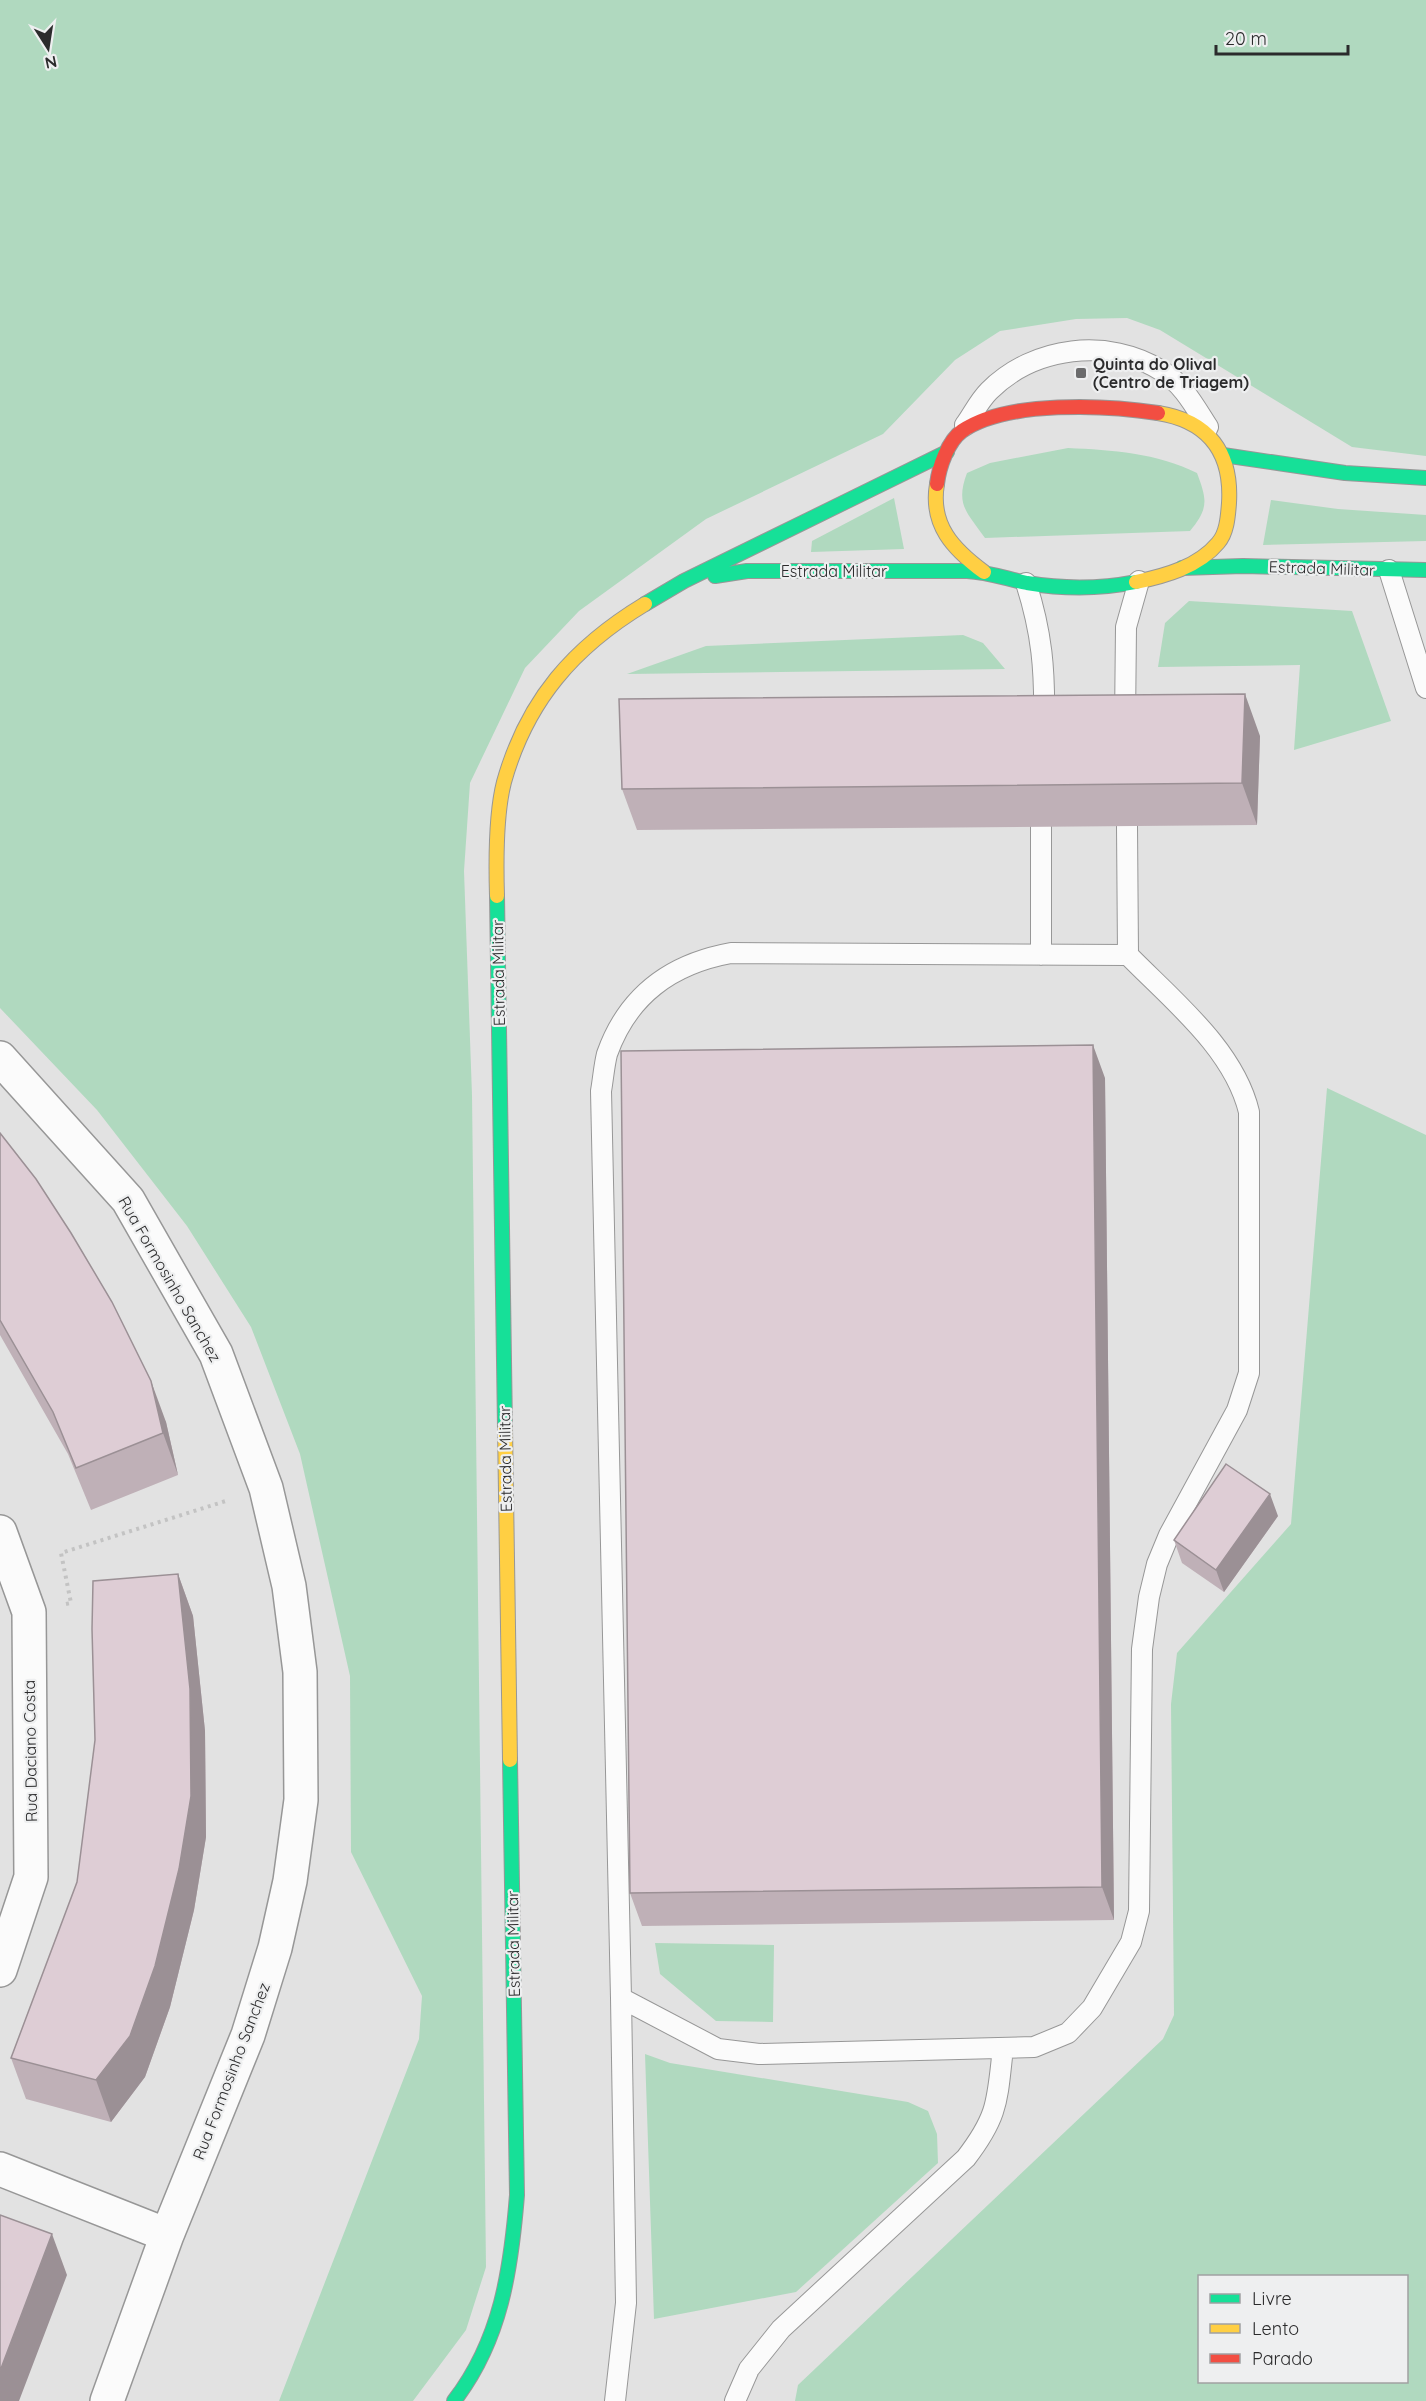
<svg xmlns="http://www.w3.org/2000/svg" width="1426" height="2401" font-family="Quicksand,sans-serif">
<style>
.green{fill:#b0d9bf;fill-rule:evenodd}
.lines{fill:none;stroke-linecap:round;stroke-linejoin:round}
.lane-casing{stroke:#979797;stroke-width:22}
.street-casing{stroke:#979797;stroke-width:36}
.fast-casing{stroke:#979797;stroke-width:16}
.slow-casing{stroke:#979797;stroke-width:16}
.jam-casing{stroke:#979797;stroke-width:16}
.path{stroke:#c3c3c3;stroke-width:4;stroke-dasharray:3 4.5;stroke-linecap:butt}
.lane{stroke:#fbfbfb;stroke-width:20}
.street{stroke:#fbfbfb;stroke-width:33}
.fast{stroke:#16e098;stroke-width:14}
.slow{stroke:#ffcf43;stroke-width:14}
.jam{stroke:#f24e42;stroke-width:14}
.wall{fill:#bfb0b7}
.shaded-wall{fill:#9b9095}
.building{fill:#decdd5;stroke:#9b9095;stroke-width:1.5}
.poi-dot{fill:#6b6b6c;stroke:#eeeff0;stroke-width:2}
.labels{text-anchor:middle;stroke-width:4.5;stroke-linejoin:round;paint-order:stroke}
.poi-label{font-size:16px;font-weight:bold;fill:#2b2b2c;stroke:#eeeff0;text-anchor:start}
.street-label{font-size:16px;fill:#2b2b2c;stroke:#eeeff0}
</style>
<rect width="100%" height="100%" fill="#e2e2e2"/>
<path class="green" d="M 0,0 L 1426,0 L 1426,456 L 1352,447 L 1160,330 L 1127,318 L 1076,319 L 1000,331 L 955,360 L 883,434 L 706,519 L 579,611 L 525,668 L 470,783 L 464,871 L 472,1095 L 486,2267 L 466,2330 L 413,2401 L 279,2401 L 419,2039 L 422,1996 L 351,1852 L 350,1676 L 300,1454 L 251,1327 L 187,1226 L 97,1110 L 0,1008 Z
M 1068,448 C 1112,450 1157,453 1197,473 C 1207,500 1209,508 1190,531 L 985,538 C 967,512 955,505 967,473 L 990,463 Z
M 894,498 L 904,549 L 811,552 L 812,541 Z
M 1271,500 L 1338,509 L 1426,515 L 1426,541 L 1263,545 Z
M 1189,601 L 1352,611 L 1391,721 L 1294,750 L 1300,665 L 1158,667 L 1165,623 Z
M 963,635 L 983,643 L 1005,669 L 627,674 L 706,646 Z
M 1327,1088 L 1426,1135 L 1426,2401 L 795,2401 L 798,2385 L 1163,2039 L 1174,2015 L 1171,1704 L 1177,1653 L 1291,1524 ZM 1200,2276 L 1406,2276 L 1406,2382 L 1200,2382 Z
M 655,1943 L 774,1945 L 773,2022 L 716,2021 L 660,1974 Z
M 645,2054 L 670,2063 L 908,2102 L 928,2111 L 937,2134 L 938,2163 L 796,2292 L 654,2319 Z"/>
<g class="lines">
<defs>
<path id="lane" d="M 965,425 C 973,414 979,401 989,391 C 1034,346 1108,337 1162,371 C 1183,384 1195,407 1208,427
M 1389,570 L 1426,688
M 1026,583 C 1042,633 1045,670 1044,722
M 1125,722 L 1126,627 L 1139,581
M 1127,826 L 1128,955
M 1041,827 L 1041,955
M 731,953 L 1128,955 C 1172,1000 1234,1049 1249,1112 L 1249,1373 L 1237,1410 L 1169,1535 L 1157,1564 L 1149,1597 L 1142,1649 L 1139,1911 L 1131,1942 L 1092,2008 L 1068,2033 L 1034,2047 L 759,2054 L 718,2049 L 621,1998 L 601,1091 C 603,1080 604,1066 607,1054 C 628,995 671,964 731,953 Z
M 615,2401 L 626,2303 L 621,1998
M 735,2401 L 749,2369 L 781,2329 L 966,2158 C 999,2115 997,2100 1003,2048"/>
<path id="street" d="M 0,1058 L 128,1200 L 216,1354 L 266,1488 L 289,1586 L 300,1672 L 301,1800 L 290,1881 L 275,1948 L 248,2035 L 167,2235 L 107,2401
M 0,1532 L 29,1612 L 31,1877 L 0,1970
M 0,2169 L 167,2235"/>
<path id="fast" d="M 1223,455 L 1345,473 L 1426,478
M 1182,568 L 1243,566 L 1426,570
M 715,576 L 747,571 L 967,571 C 988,572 1007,579 1027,583 C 1063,589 1100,589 1136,582
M 645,604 L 684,581 L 947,452
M 497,896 L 505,1427
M 454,2401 C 501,2340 511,2270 517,2195 L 510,1760"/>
<path id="slow" d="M 937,484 C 930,525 953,549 984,572
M 1136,582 C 1165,576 1198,567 1218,543 C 1227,533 1228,516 1229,503 C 1232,453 1209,421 1158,413
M 497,896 C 496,863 496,813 504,782 C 527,700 574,647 645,604
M 505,1427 L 510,1760"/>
<path id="jam" d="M 937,484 C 939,467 948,441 962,431 C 1007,400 1107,405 1158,413"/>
</defs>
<use href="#lane" class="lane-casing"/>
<use href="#street" class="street-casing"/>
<use href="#fast" class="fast-casing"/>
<use href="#slow" class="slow-casing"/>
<use href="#jam" class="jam-casing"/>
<path class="path" d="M 66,1604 L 71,1603 L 61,1553 L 229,1500"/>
<use href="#lane" class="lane"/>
<use href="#street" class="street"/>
<use href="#fast" class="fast"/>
<use href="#slow" class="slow"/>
<use href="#jam" class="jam"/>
</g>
<path class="wall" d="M 1260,736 L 1257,825 L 637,830 L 622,789 Z
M 1105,1078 L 1114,1920 L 642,1926 L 630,1893 Z
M 0,1133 L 166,1422 L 178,1475 L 91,1510 L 68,1454 L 0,1335 Z
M 1278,1516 L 1224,1592 L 1182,1563 L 1174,1540 Z
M 178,1574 L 193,1616 L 205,1731 L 206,1837 L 194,1910 L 170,2007 L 145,2077 L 111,2122 L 26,2099 L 11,2058 L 77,1882 Z"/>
<path class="shaded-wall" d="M 1245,694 L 1260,736 L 1257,825 L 1242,783 Z
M 1093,1045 L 1105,1078 L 1114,1920 L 1102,1887 Z
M 151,1381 L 166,1422 L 178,1475 L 163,1433 Z
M 1270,1494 L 1278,1516 L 1224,1592 L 1216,1570 Z
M 178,1574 L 193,1616 L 205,1731 L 206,1837 L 194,1910 L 170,2007 L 145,2077 L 111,2122 L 96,2080 Z
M 52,2234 L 67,2275 L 19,2401 L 0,2401 L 0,2371 Z"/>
<path class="building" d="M 1245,694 L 1242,783 L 622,789 L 619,699 Z
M 1093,1045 L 1102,1887 L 630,1893 L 621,1051 Z
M 0,1133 L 36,1179 L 71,1233 L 112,1302 L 151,1381 L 163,1433 L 76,1468 L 53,1412 L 0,1320 Z
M 1226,1464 L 1270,1494 L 1216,1570 L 1174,1540 Z
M 178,1574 L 190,1689 L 191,1796 L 179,1869 L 155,1966 L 130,2036 L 96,2080 L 11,2058 L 77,1882 L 95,1740 L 92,1629 L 93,1581 Z
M 0,2215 L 52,2234 L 0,2371 Z"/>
<rect class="poi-dot" x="1075" y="367" width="12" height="12" rx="3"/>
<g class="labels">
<g class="poi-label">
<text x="1093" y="370">Quinta do Olival<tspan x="1093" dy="18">(Centro de Triagem)</tspan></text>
</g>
<g class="street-label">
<text transform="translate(1322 568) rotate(2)" y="6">Estrada Militar</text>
<text x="834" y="577">Estrada Militar</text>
<text transform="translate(498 973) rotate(-91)" y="6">Estrada Militar</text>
<text transform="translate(170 1279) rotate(60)" y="6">Rua Formosinho Sanchez</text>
<text transform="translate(505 1459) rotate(-91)" y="6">Estrada Militar</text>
<text transform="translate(30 1751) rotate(-91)" y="6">Rua Daciano Costa</text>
<text transform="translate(513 1944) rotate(-91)" y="6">Estrada Militar</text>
<text transform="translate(231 2071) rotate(-69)" y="6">Rua Formosinho Sanchez</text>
</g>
</g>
<rect x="1198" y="2275" width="210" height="108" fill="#eeeff0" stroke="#a0a1a2" stroke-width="1.5"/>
<rect x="1210" y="2294" width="30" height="9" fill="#16e098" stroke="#a0a1a2" stroke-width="1.5"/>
<text x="1252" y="2305" font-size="18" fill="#2b2b2c">Livre</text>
<rect x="1210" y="2324" width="30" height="9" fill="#ffcf43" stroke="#a0a1a2" stroke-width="1.5"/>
<text x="1252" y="2335" font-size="18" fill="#2b2b2c">Lento</text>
<rect x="1210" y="2354" width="30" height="9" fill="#f24e42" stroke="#a0a1a2" stroke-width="1.5"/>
<text x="1252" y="2365" font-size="18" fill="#2b2b2c">Parado</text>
<g transform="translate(48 48) rotate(168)" stroke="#eeeff0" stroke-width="4.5" paint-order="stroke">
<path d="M0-4.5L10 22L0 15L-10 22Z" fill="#2b2b2c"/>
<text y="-9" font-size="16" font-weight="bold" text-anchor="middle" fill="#2b2b2c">N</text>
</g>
<path d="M1216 45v9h132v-9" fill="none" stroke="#2b2b2c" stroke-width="3"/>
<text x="1225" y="45" font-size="18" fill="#2b2b2c" stroke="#eeeff0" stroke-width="4.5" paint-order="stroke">20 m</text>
</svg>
